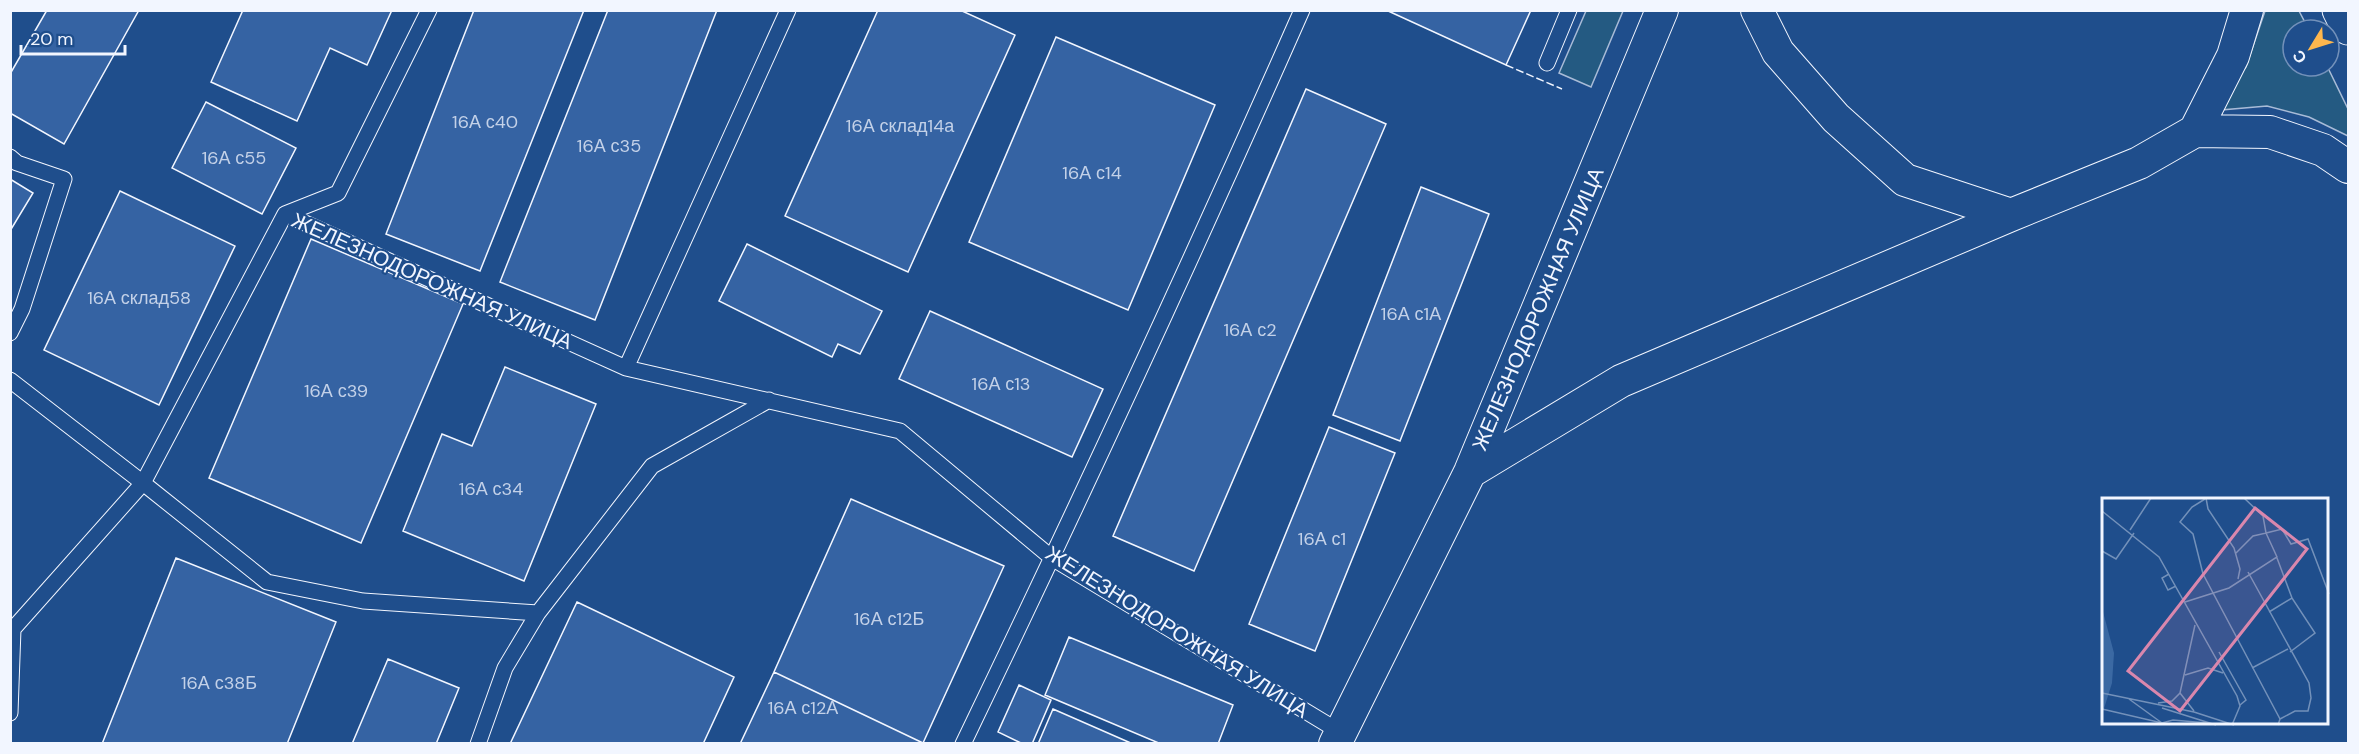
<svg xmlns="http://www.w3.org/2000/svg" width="2359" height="754" font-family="'DM Sans',sans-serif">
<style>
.green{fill:#245a82;stroke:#a8bbd7;stroke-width:1.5}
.building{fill:#3563a3;stroke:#f2f6ff;stroke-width:1.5}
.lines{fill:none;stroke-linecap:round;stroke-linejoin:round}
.service-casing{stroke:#f2f6ff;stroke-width:17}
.minor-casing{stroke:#f2f6ff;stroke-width:34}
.secondary-casing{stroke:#f2f6ff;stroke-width:35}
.service{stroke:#1f4e8c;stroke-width:15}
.minor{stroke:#1f4e8c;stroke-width:32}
.secondary{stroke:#1f4e8c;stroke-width:33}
.fence{stroke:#f2f6ff;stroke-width:1.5;stroke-dasharray:8 3;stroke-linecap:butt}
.labels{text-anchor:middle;stroke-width:4.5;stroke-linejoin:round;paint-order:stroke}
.number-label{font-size:18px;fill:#c3d1e8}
.street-label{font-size:21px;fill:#f2f6ff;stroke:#1f4e8c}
.inset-road{fill:none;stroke:#7391ba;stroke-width:1.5}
.view{fill:#da87ad;fill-opacity:0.15;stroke:#da87ad;stroke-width:3}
.inset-edge{fill:none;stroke:#f2f6ff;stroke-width:3}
</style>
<rect width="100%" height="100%" fill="#1f4e8c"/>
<path class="green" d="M 1586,11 L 1623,11 L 1591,87 L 1559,73 Z
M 2265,11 L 2299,11 L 2309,30 L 2293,30 L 2293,66 L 2327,66 L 2348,109 L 2348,136 L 2309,117 L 2267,106 L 2209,111 L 2246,67 Z"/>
<path class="building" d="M 47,10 L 139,10 L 64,144 L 10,113 L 10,74 Z
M 243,10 L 392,10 L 367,65 L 330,48 L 297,121 L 211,82 Z
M 474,10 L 584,10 L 480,271 L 386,234 Z
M 608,10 L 717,10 L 595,320 L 500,282 Z
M 878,10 L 960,10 L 1015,35 L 908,272 L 785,216 Z
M 1386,10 L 1531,10 L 1506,65 Z
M 1056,37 L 1215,105 L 1128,310 L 969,242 Z
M 1306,89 L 1386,124 L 1194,571 L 1113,536 Z
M 206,102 L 296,148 L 262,214 L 172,168 Z
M 10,179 L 33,193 L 10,231 Z
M 1421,187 L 1489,214 L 1400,441 L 1333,415 Z
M 120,191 L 235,246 L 159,405 L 44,350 Z
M 311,239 L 463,304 L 361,543 L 209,478 Z
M 747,244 L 882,311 L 860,354 L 838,344 L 832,357 L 719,301 Z
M 930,311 L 1103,389 L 1072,457 L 899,379 Z
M 505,367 L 596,404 L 524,581 L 403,531 L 442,434 L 472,446 Z
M 1329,427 L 1395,453 L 1315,651 L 1249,624 Z
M 851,499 L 1004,566 L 923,743 L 774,672 Z
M 176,558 L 336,622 L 287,744 L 102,744 Z
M 577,602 L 734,677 L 703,744 L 510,744 Z
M 1069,637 L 1233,705 L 1218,744 L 1161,744 L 1045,695 Z
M 388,659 L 459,688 L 436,744 L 352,744 Z
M 774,672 L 923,743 L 923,744 L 740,744 Z
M 1019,685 L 1051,700 L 1032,744 L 1023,744 L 998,732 Z
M 1053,709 L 1133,744 L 1038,744 Z"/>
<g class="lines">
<defs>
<path id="service" d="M 1547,63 L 1569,10
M 10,157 L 17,163 L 64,179 L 22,309 L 10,333
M 285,214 L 338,193 L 429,10
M 626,368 L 788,10
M 10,380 L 143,483 L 13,629 L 10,713
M 538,613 L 363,601 L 267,582 L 143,483 L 285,214 L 626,368 L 900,431 L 1052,558 L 1340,732
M 478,744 L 505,668 L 538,613 L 652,466 L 769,400
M 963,744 C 1080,501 1193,257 1302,10"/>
<path id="minor" d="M 1757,10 L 1778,52 L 1836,118 L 1905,180 L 2011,215
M 2195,131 L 2233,56 L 2247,10
M 1470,472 L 1621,381 L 2011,215 L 2139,163 L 2195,131 L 2270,132 L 2323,150 L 2348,167
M 1335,744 L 1470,472 L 1662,10"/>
<path id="secondary" d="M 2339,10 L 2348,28"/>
</defs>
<use href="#service" class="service-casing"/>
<use href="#minor" class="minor-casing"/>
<use href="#secondary" class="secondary-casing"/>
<use href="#service" class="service"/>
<use href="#minor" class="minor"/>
<use href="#secondary" class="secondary"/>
<path class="fence" d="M 1506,65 L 1562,89"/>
</g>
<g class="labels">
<g class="number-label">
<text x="485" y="128">16А с40</text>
<text x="900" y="132">16А склад14а</text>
<text x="609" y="152">16А с35</text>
<text x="234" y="164">16А с55</text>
<text x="1092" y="179">16А с14</text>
<text x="139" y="304">16А склад58</text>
<text x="1411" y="320">16А с1А</text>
<text x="1250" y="336">16А с2</text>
<text x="1001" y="390">16А с13</text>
<text x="336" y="397">16А с39</text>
<text x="491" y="495">16А с34</text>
<text x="1322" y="545">16А с1</text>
<text x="889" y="625">16А с12Б</text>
<text x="219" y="689">16А с38Б</text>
<text x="803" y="714">16А с12А</text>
</g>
<g class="street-label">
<text transform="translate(432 281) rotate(24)" y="7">ЖЕЛЕЗНОДОРОЖНАЯ УЛИЦА</text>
<text transform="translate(1538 309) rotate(-67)" y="7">ЖЕЛЕЗНОДОРОЖНАЯ УЛИЦА</text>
<text transform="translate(1177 632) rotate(32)" y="7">ЖЕЛЕЗНОДОРОЖНАЯ УЛИЦА</text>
</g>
</g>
<g transform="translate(2102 498)">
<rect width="226" height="226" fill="#1f4e8c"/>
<path d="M 0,110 L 12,155 L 10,185 L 0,217 Z" fill="#3b69a3"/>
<path class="inset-road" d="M 104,0 L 106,11 L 132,50 L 138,71 L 136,81M 142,0 L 161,18 L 164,35 L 180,31 L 189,46 L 206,41 L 227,96M 103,1 L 90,9 L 78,24 L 91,36 L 101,76 L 178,221 L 176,227M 0,13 L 57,59 L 135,198 L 138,208 L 130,227M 28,32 L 49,0M 0,53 L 14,61 L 32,35M 175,60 L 190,100M 146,74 L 207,185 L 209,200 L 206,213 L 193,213 L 178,221M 67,76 L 60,80 L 66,92 L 74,88M 83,104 L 127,90 L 175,59 L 164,35 L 151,38 L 134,55M 167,114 L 190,100 L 213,135 L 188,154M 117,154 L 144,202 L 138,207M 150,170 L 186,151M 83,177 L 106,170 L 121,175M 0,195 L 92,214 L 132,227M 78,195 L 92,213M 27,201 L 60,225M 56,205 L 70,203 L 78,195 L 93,127M 60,210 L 114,227M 0,211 L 60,225 L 71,222 L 105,225"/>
<path class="view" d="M 153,10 L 205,51 L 78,213 L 26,173 Z"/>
<rect width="226" height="226" class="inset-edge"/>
</g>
<rect width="2359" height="754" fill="none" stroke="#f2f6ff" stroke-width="24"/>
<g transform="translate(2311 48) rotate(232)"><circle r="28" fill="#1f4e8c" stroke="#7391ba" stroke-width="1.5"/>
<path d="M0-4.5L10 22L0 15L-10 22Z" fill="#ffb74d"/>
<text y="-9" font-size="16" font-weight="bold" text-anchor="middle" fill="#f2f6ff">С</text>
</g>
<path d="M21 45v9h104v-9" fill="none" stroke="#f2f6ff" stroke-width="3"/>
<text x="30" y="45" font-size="18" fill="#f2f6ff" stroke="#1f4e8c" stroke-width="4.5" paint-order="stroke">20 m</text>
</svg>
